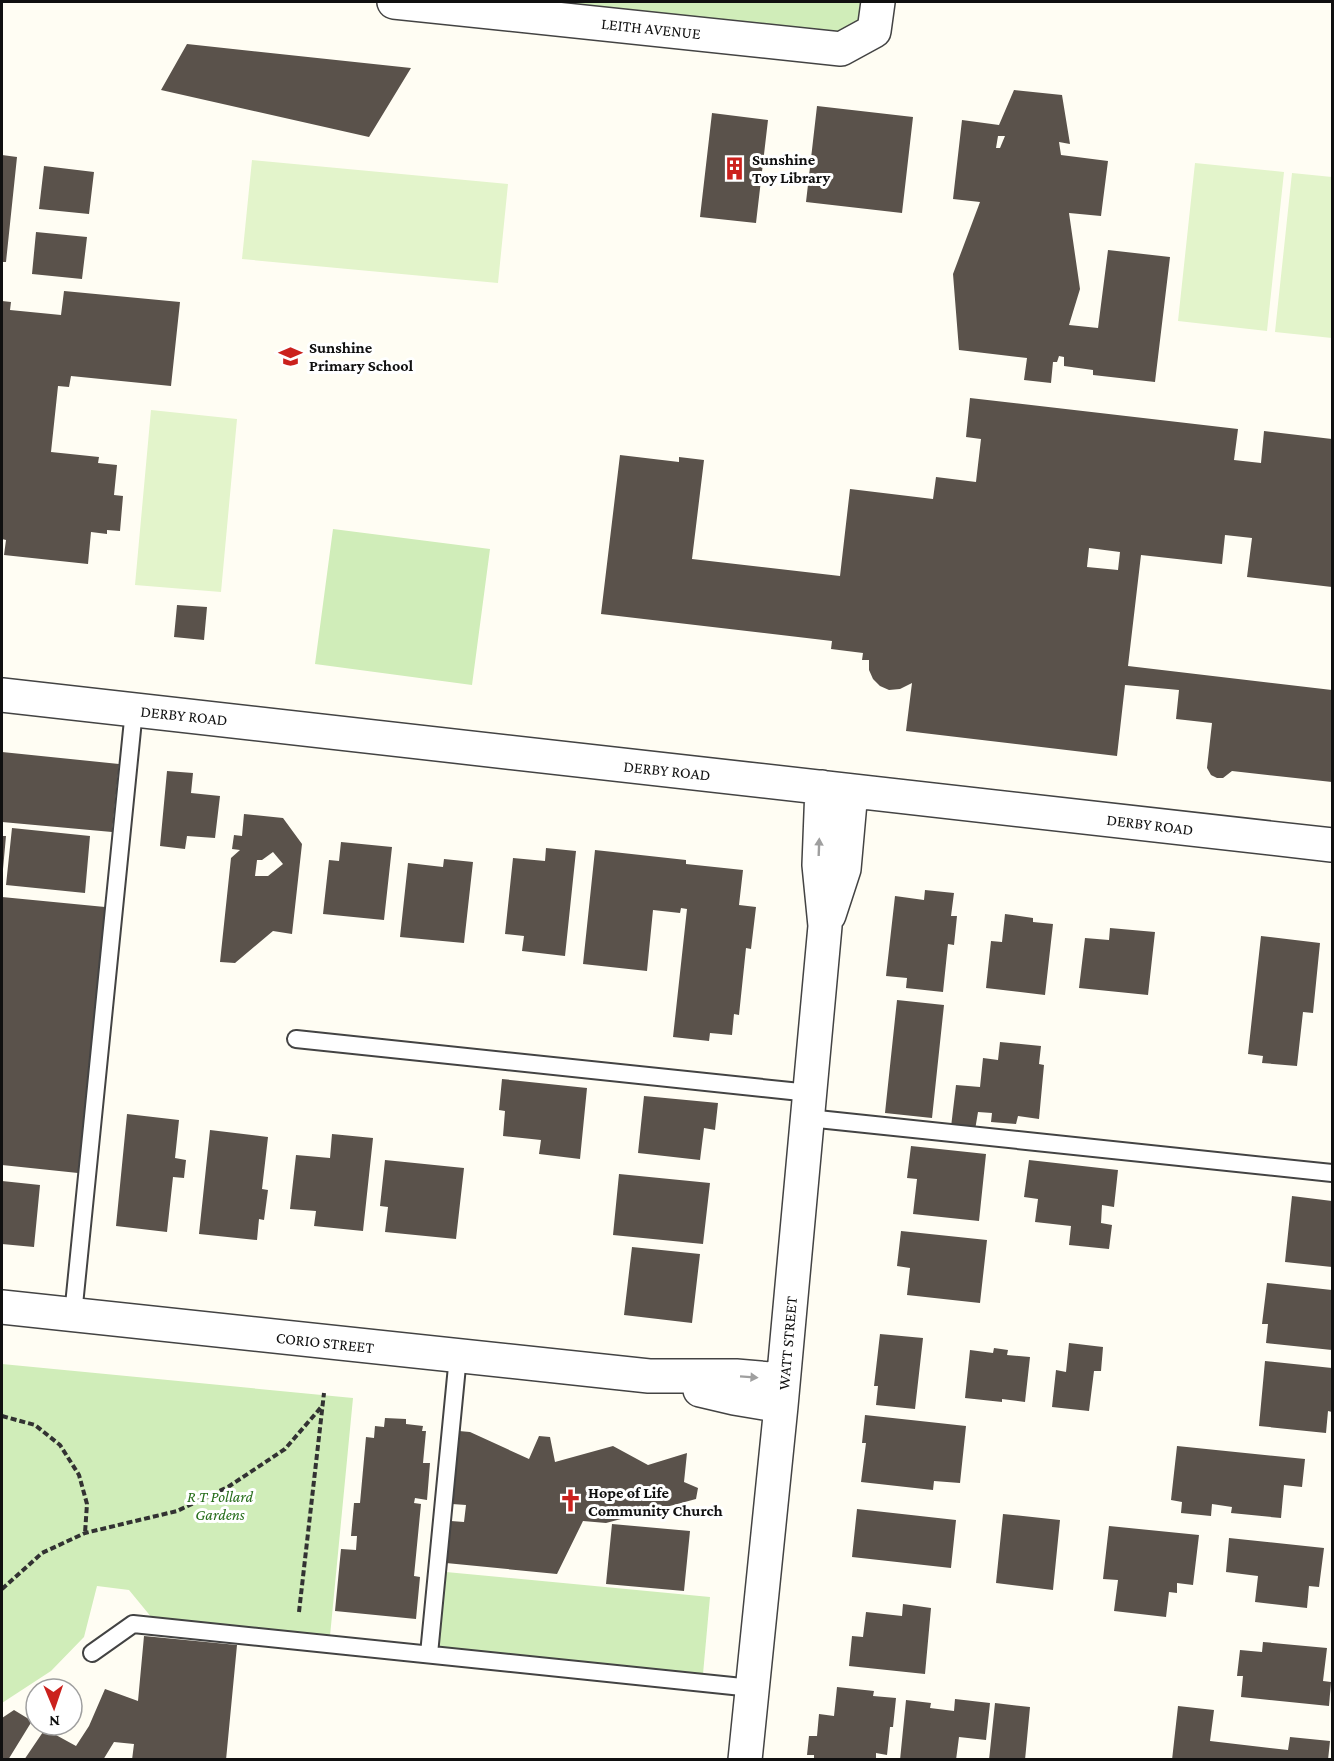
<svg xmlns="http://www.w3.org/2000/svg" width="1334" height="1761" font-family="'Crimson Pro',serif">
<style>
.green{fill:#d0edb9}
.pitch{fill:#e3f4cb}
.building{fill:#5a524b;fill-rule:evenodd}
.lines{fill:none;stroke-linecap:round;stroke-linejoin:round}
.lane-casing{stroke:#434343;stroke-width:20}
.street-casing{stroke:#434343;stroke-width:36}
.path{stroke:#323232;stroke-width:4;stroke-dasharray:6 3;stroke-linecap:butt}
.lane{stroke:#fff;stroke-width:16}
.street{stroke:#fff;stroke-width:33}
.oneway{fill:#9f9f9f}
.labels{text-anchor:middle;stroke-width:6;stroke-linejoin:round;paint-order:stroke}
.street-label{font-size:16px;fill:#101010;stroke:#fff}
.poi-label{font-size:16px;font-weight:bold;fill:#101010;stroke:#fff;text-anchor:start}
.park-label{font-size:16px;font-style:italic;fill:#266d1a;stroke:#fff}
</style>
<rect width="100%" height="100%" fill="#fffdf3"/>
<path class="green" d="M 533,2 L 869,2 L 858,24 L 835,34 Z
M 333,529 L 490,549 L 472,685 L 315,664 Z
M 2,1364 L 353,1398 L 330,1636 L 152,1618 L 129,1590 L 97,1586 L 84,1637 L 51,1671 L 2,1703 Z
M 446,1572 L 710,1597 L 703,1674 L 438,1649 Z"/>
<path class="pitch" d="M 252,160 L 508,184 L 498,283 L 242,259 Z
M 1195,163 L 1284,172 L 1267,331 L 1178,321 Z
M 1292,173 L 1332,177 L 1332,338 L 1275,332 Z
M 151,410 L 237,419 L 221,592 L 135,585 Z"/>
<path class="building" d="M 187,44 L 411,68 L 369,137 L 161,90 Z
M 1014,90 L 1062,95 L 1070,144 L 1059,142 L 1061,155 L 1108,161 L 1101,216 L 1069,213 L 1080,289 L 1069,325 L 1098,328 L 1108,250 L 1170,257 L 1155,382 L 1093,375 L 1093,370 L 1064,366 L 1064,357 L 1059,356 L 1057,362 L 1053,362 L 1051,383 L 1024,380 L 1027,358 L 959,350 L 953,274 L 980,202 L 953,199 L 962,120 L 999,125 ZM 998,136 L 1005,136 L 1000,148 L 996,148 Z
M 817,106 L 913,117 L 902,213 L 806,202 Z
M 712,113 L 768,120 L 756,223 L 700,217 Z
M 2,155 L 17,157 L 6,262 L 2,262 Z
M 44,166 L 94,172 L 89,214 L 39,209 Z
M 36,232 L 87,237 L 82,279 L 32,274 Z
M 64,291 L 180,302 L 171,386 L 71,376 L 69,387 L 58,386 L 51,452 L 99,457 L 98,463 L 117,465 L 114,495 L 123,496 L 120,531 L 107,530 L 107,534 L 91,532 L 88,564 L 4,555 L 6,540 L 2,539 L 2,301 L 11,302 L 10,310 L 61,315 Z
M 970,398 L 1238,429 L 1234,460 L 1261,463 L 1264,431 L 1332,439 L 1332,587 L 1247,577 L 1252,538 L 1225,535 L 1222,564 L 1141,555 L 1128,666 L 1332,690 L 1332,782 L 1232,771 L 1223,778 L 1217,778 L 1211,775 L 1207,768 L 1212,723 L 1176,719 L 1179,690 L 1125,685 L 1117,756 L 906,731 L 912,683 L 900,689 L 889,690 L 880,686 L 873,679 L 869,670 L 869,660 L 862,660 L 863,653 L 831,649 L 832,641 L 601,614 L 620,455 L 679,462 L 679,457 L 704,460 L 692,559 L 840,576 L 850,489 L 933,499 L 936,477 L 976,482 L 981,439 L 966,437 ZM 1089,548 L 1120,552 L 1118,570 L 1087,567 Z
M 177,605 L 207,607 L 204,640 L 174,637 Z
M 2,752 L 119,764 L 112,832 L 2,822 Z
M 167,771 L 193,773 L 191,793 L 220,796 L 215,838 L 187,836 L 185,849 L 160,846 Z
M 244,814 L 283,818 L 302,844 L 292,934 L 273,931 L 235,963 L 220,962 L 231,858 L 240,850 L 232,849 L 234,835 L 242,836 ZM 273,852 L 283,864 L 268,876 L 255,876 L 257,860 L 262,860 Z
M 12,828 L 90,836 L 85,893 L 6,885 Z
M 2,836 L 6,836 L 3,869 L 2,869 Z
M 341,842 L 392,847 L 384,920 L 323,914 L 329,860 L 339,861 Z
M 546,848 L 576,851 L 565,956 L 522,951 L 524,936 L 505,934 L 513,858 L 545,861 Z
M 595,850 L 686,860 L 686,864 L 743,870 L 739,905 L 756,907 L 751,949 L 746,948 L 739,1015 L 734,1014 L 732,1035 L 710,1033 L 709,1041 L 673,1037 L 687,909 L 681,908 L 680,913 L 653,910 L 647,971 L 583,964 Z
M 444,859 L 473,862 L 464,943 L 400,937 L 408,863 L 443,867 Z
M 925,890 L 954,893 L 951,916 L 957,916 L 954,945 L 948,944 L 943,992 L 906,988 L 907,978 L 886,976 L 895,896 L 924,900 Z
M 2,897 L 105,907 L 78,1173 L 2,1165 Z
M 1005,914 L 1033,918 L 1033,922 L 1053,924 L 1045,995 L 986,988 L 991,941 L 1002,942 Z
M 1110,928 L 1155,932 L 1148,995 L 1079,988 L 1085,938 L 1109,940 Z
M 1261,936 L 1320,943 L 1313,1013 L 1303,1012 L 1297,1066 L 1262,1063 L 1263,1056 L 1248,1054 Z
M 897,1000 L 944,1005 L 932,1118 L 885,1113 Z
M 1000,1042 L 1041,1046 L 1039,1064 L 1044,1065 L 1039,1119 L 1018,1116 L 1016,1124 L 991,1122 L 992,1113 L 978,1112 L 975,1130 L 951,1127 L 956,1085 L 980,1087 L 983,1058 L 998,1060 Z
M 502,1079 L 587,1088 L 580,1159 L 539,1154 L 541,1140 L 503,1136 L 505,1111 L 499,1110 Z
M 644,1096 L 718,1103 L 715,1130 L 704,1128 L 700,1160 L 638,1153 Z
M 127,1114 L 179,1120 L 175,1158 L 186,1160 L 184,1178 L 173,1177 L 167,1232 L 116,1226 Z
M 210,1130 L 268,1137 L 262,1189 L 268,1190 L 264,1220 L 259,1219 L 257,1240 L 199,1234 Z
M 332,1134 L 373,1138 L 363,1231 L 314,1226 L 316,1211 L 290,1209 L 296,1155 L 330,1158 Z
M 911,1146 L 986,1154 L 979,1221 L 913,1214 L 917,1179 L 907,1178 Z
M 385,1160 L 464,1168 L 456,1239 L 385,1232 L 388,1207 L 380,1206 Z
M 1029,1160 L 1118,1170 L 1114,1207 L 1102,1205 L 1101,1223 L 1112,1225 L 1109,1249 L 1069,1245 L 1071,1226 L 1035,1222 L 1038,1199 L 1024,1197 Z
M 619,1174 L 710,1183 L 703,1244 L 613,1235 Z
M 2,1181 L 40,1185 L 34,1247 L 2,1244 Z
M 1292,1196 L 1332,1201 L 1332,1267 L 1285,1262 Z
M 901,1231 L 987,1240 L 980,1303 L 907,1295 L 910,1268 L 897,1266 Z
M 632,1247 L 700,1254 L 692,1323 L 624,1315 Z
M 1267,1283 L 1332,1290 L 1332,1350 L 1266,1343 L 1268,1324 L 1262,1324 Z
M 880,1334 L 923,1338 L 915,1409 L 876,1405 L 878,1386 L 874,1386 Z
M 1069,1343 L 1103,1347 L 1101,1371 L 1094,1371 L 1089,1411 L 1052,1407 L 1056,1370 L 1066,1372 Z
M 994,1348 L 1008,1350 L 1007,1355 L 1030,1357 L 1025,1402 L 1002,1399 L 1002,1402 L 965,1398 L 970,1350 L 993,1353 Z
M 1265,1361 L 1332,1368 L 1332,1412 L 1328,1411 L 1326,1433 L 1259,1426 Z
M 865,1415 L 966,1426 L 960,1483 L 934,1481 L 933,1490 L 861,1482 L 866,1443 L 862,1443 Z
M 385,1418 L 406,1419 L 406,1424 L 423,1426 L 422,1431 L 426,1431 L 423,1463 L 430,1463 L 427,1500 L 415,1498 L 414,1503 L 421,1504 L 414,1576 L 420,1577 L 416,1619 L 335,1611 L 341,1549 L 356,1550 L 357,1536 L 351,1536 L 354,1503 L 360,1503 L 366,1437 L 374,1438 L 375,1426 L 384,1427 Z
M 459,1431 L 470,1432 L 529,1459 L 539,1436 L 550,1437 L 555,1462 L 613,1446 L 648,1465 L 687,1453 L 684,1482 L 698,1488 L 696,1499 L 606,1523 L 583,1521 L 557,1574 L 446,1563 L 451,1521 L 464,1522 L 466,1505 L 452,1504 Z
M 1177,1446 L 1305,1459 L 1302,1487 L 1284,1485 L 1281,1518 L 1231,1513 L 1232,1507 L 1212,1504 L 1211,1516 L 1181,1513 L 1182,1502 L 1171,1500 Z
M 857,1509 L 956,1520 L 951,1568 L 852,1557 Z
M 1003,1514 L 1060,1520 L 1053,1590 L 996,1583 Z
M 612,1524 L 690,1531 L 684,1591 L 606,1584 Z
M 1109,1526 L 1199,1535 L 1193,1585 L 1177,1583 L 1177,1593 L 1169,1592 L 1166,1617 L 1114,1611 L 1118,1580 L 1103,1579 Z
M 1229,1538 L 1324,1548 L 1319,1587 L 1309,1586 L 1307,1608 L 1255,1602 L 1258,1576 L 1226,1572 Z
M 903,1604 L 931,1608 L 925,1674 L 849,1666 L 852,1636 L 863,1637 L 866,1612 L 902,1616 Z
M 144,1636 L 237,1645 L 226,1760 L 132,1760 L 134,1744 L 114,1742 L 103,1760 L 24,1760 L 45,1729 L 76,1746 L 89,1726 L 105,1689 L 138,1701 Z
M 1263,1642 L 1327,1648 L 1323,1681 L 1331,1682 L 1329,1706 L 1241,1697 L 1243,1676 L 1237,1676 L 1240,1650 L 1262,1652 Z
M 837,1687 L 874,1691 L 873,1696 L 896,1698 L 893,1727 L 890,1727 L 887,1755 L 876,1753 L 876,1760 L 814,1760 L 814,1755 L 807,1755 L 809,1736 L 817,1736 L 819,1714 L 834,1716 Z
M 955,1699 L 990,1703 L 986,1740 L 959,1737 L 956,1760 L 900,1760 L 906,1700 L 931,1703 L 930,1708 L 954,1711 Z
M 995,1703 L 1030,1707 L 1025,1760 L 989,1760 Z
M 1178,1706 L 1214,1710 L 1210,1741 L 1288,1750 L 1290,1737 L 1330,1741 L 1328,1760 L 1172,1760 Z
M 14,1710 L 32,1721 L 8,1760 L 2,1760 L 2,1718 Z"/>
<g class="lines">
<defs>
<path id="lane" d="M 296,1039 L 810,1093
M 808,1118 L 1332,1173
M 73,1315 L 134,710
M 92,1653 L 133,1624 L 752,1688
M 429,1654 L 458,1356"/>
<path id="street" d="M 394,2 L 841,49 L 874,31 L 878,2
M 2,695 L 1332,845
M 829,915 L 844,869 L 851,791
M 2,1307 L 649,1376 L 736,1376 L 783,1380
M 700,1390 L 734,1398 L 781,1406
M 745,1760 L 781,1406 L 825,926 L 819,865 L 822,787"/>
</defs>
<use href="#lane" class="lane-casing"/>
<use href="#street" class="street-casing"/>
<path class="path" d="M 2,1416 L 35,1425 L 60,1445 L 79,1475 L 87,1504 L 85,1533
M 2,1589 L 42,1553 L 85,1533 L 177,1511 L 228,1487 L 285,1449 L 323,1405
M 299,1612 L 324,1393"/>
<use href="#lane" class="lane"/>
<use href="#street" class="street"/>
</g>
<defs><path id="oneway-solid" d="M-6-.8H1V-3.2L6.5 0L1 3.2V.8H-6Z" transform="scale(1.5)"/></defs>
<g class="oneway">
<use href="#oneway-solid" transform="translate(819 847) rotate(-88)"/>
<use href="#oneway-solid" transform="translate(749 1377) rotate(4)"/>
</g>
<defs>
<symbol id="building-bare" viewBox="-9 -9 18 18"><path d="M-4-6H4V6H1V3H-1V6H-4ZM-2.5-4.3h1.7v1.8h-1.7ZM.8-4.3h1.7v1.8H.8ZM-2.5-1h1.7V.8h-1.7ZM.8-1h1.7V.8H.8Z" fill="#cb211d" stroke="#fff" stroke-width="2.5" paint-order="stroke"/></symbol>
<symbol id="school-bare" viewBox="-9 -9 18 18"><path d="M0-5L7-2L0 1L-7-2ZM-4 1L0 2.5L4 1V4Q0 6-4 4Z" fill="#cb211d" stroke="#fff" stroke-width="2.5" paint-order="stroke"/></symbol>
<symbol id="church-bare" viewBox="-9 -9 18 18"><path d="M-1.2-6h2.4v3.5h3.3v2.4h-3.3V6h-2.4V-.1h-3.3v-2.4h3.3Z" fill="#cb211d" stroke="#fff" stroke-width="2.5" paint-order="stroke"/></symbol>
</defs>
<g fill-rule="evenodd">
<use href="#building-bare" x="718" y="152" width="33" height="33"/>
<use href="#school-bare" x="274" y="340" width="33" height="33"/>
<use href="#church-bare" x="554" y="1484" width="33" height="33"/>
</g>
<g class="labels">
<g class="street-label">
<text transform="translate(651 28) rotate(6)" y="6">LEITH AVENUE</text>
<text transform="translate(184 715) rotate(6)" y="6">DERBY ROAD</text>
<text transform="translate(667 770) rotate(6)" y="6">DERBY ROAD</text>
<text transform="translate(1150 824) rotate(7)" y="6">DERBY ROAD</text>
<text transform="translate(325 1342) rotate(6)" y="6">CORIO STREET</text>
<text transform="translate(787 1343) rotate(-85)" y="6">WATT STREET</text>
</g>
<g class="poi-label">
<text x="752" y="165">Sunshine<tspan x="752" dy="18">Toy Library</tspan></text>
<text x="309" y="353">Sunshine<tspan x="309" dy="18">Primary School</tspan></text>
<text x="588" y="1498">Hope of Life<tspan x="588" dy="18">Community Church</tspan></text>
</g>
<g class="park-label">
<text x="220" y="1502">R T Pollard<tspan x="220" dy="18">Gardens</tspan></text>
</g>
</g>
<rect width="1334" height="1761" fill="none" stroke="#101010" stroke-width="6"/>
<g transform="translate(54 1707) rotate(178)"><circle r="28" fill="#ffffff" stroke="#9f9f9f" stroke-width="1.5"/>
<path d="M0-4.5L10 22L0 15L-10 22Z" fill="#cb211d"/>
<text y="-9" font-size="16" font-weight="bold" text-anchor="middle" fill="#101010">N</text>
</g>
</svg>
